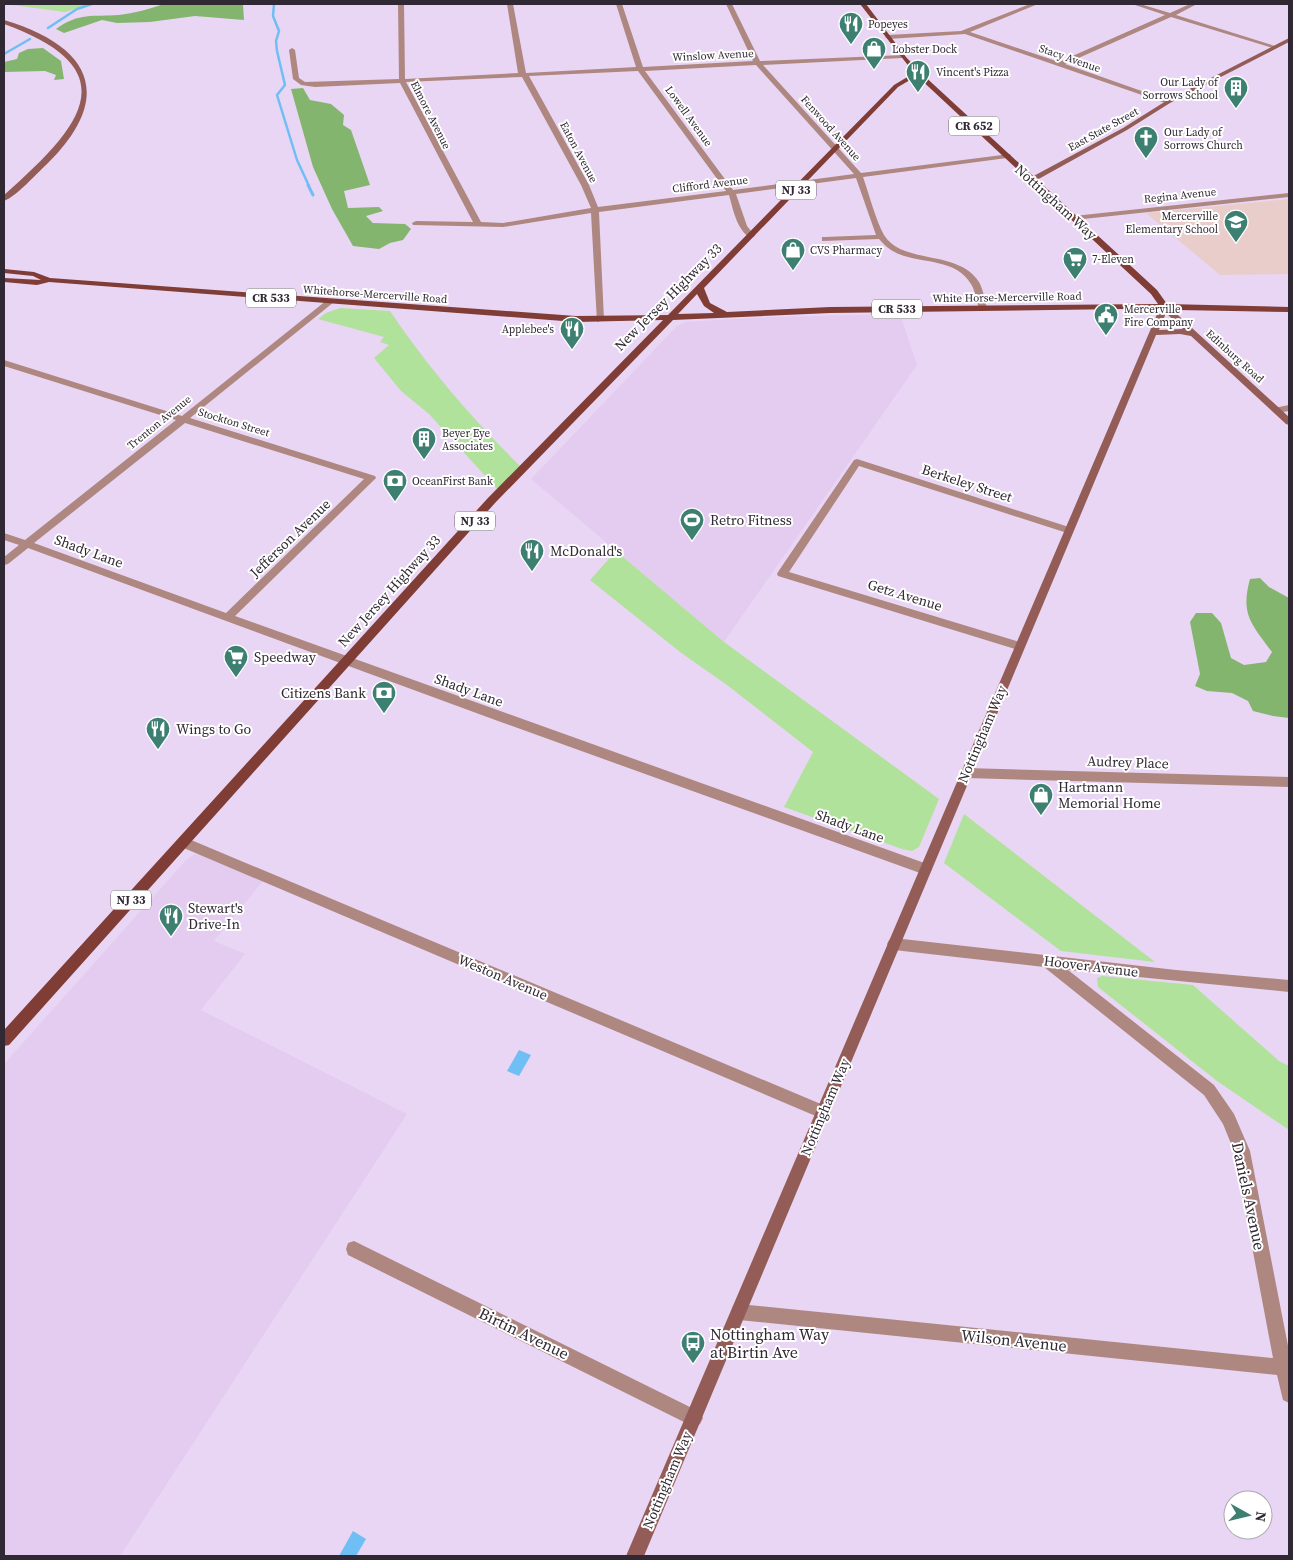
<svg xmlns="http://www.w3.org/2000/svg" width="1293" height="1560" font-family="'Source Serif 4',serif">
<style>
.built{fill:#e4ccf1}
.education{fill:#e8cdcb}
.green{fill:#b0e29b}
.forest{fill:#84b56e}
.water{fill:#6fbef4}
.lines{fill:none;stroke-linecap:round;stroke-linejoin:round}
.stream-far1{stroke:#6fbef4;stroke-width:2.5}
.stream{stroke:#6fbef4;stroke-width:3}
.street{fill:#ae8781;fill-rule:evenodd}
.secondary{fill:#945c56;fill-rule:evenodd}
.primary{fill:#7f3d36;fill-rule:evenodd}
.labels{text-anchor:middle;stroke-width:4;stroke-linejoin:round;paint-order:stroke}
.far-poi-label{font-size:11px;fill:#302833;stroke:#fff;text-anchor:start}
.far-street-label{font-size:11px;fill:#302833;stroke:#fff}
.shield{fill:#fff;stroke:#6e6870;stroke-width:1}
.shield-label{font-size:12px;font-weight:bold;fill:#302833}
.street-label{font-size:14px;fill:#302833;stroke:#fff}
.poi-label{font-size:14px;fill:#302833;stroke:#fff;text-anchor:start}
.near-street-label{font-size:16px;fill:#302833;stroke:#fff}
.near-poi-label{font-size:16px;fill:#302833;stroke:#fff;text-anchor:start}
</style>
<rect width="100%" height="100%" fill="#e9d6f4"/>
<path class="built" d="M 900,314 L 917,365 L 724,642 L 531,479 L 677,326 L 685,322 L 770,317 Z
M 195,854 L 203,855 L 263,881 L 214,941 L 245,954 L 201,1010 L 407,1114 L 120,1556 L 4,1556 L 4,1064 L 187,859 Z"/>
<path class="education" d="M 1289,199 L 1289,274 L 1220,275 L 1146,213 Z"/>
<path class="green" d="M 5,4 L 91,4 L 65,12 Z
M 340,308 L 390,311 C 430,370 470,416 520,466 L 497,489 L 429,414 L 401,391 L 374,358 L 389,345 L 380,342 L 384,337 L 318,319 L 326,313 Z
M 616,551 L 724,642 L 939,799 L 919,847 L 912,851 L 902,849 L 784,807 L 813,752 L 727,685 L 680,652 L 590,580 Z
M 964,814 L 1155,962 L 1061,951 L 944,863 Z
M 1102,976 L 1193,985 L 1279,1061 L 1289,1066 L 1289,1130 L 1217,1081 L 1098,987 L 1097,978 Z"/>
<path class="forest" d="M 164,4 L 243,4 L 244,20 L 195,16 L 150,22 L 117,23 L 102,20 L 64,33 L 56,29 C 80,12 92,17 119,15 C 134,13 150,9 164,4 Z
M 43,48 L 61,61 L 64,79 L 54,80 L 56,75 L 45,71 L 4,72 L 4,62 L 17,59 L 19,53 L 28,49 Z
M 303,88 L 310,100 L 331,104 L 344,115 L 343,125 L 351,130 L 370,185 L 344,191 L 348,208 L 379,207 L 383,211 L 366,216 L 373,223 L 405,224 L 411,229 L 403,240 L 390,243 L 379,249 L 353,246 L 332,209 L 313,167 L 291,89 Z
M 1260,578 L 1269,587 L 1289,598 L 1289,718 L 1273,716 L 1253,711 L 1248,701 L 1232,693 L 1207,691 L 1195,686 L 1200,674 L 1190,622 L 1196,613 L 1212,613 L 1221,623 L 1231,658 L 1244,665 L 1266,662 L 1272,652 C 1252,624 1240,615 1250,579 Z"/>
<path class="water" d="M 519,1050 L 531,1055 L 519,1076 L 507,1071 Z
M 353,1531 L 366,1539 L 356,1556 L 339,1556 Z"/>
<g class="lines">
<path class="stream-far1" d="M 274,4 L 273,16 L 279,31 L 276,41 L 277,51 L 285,85 L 277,95 L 297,160 L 309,186
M 48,28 L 77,9 L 92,4
M 4,54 L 30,39"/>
<path class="stream" d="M 308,185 L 313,195"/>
<path class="street" d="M 398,4 L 404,4 L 405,79 L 518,73 L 507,4 L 513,4 L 526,73 L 636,67 L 616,4 L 622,4 L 643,67 L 753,61 L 726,4 L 732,4 L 760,61 L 904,55 L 904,57 L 902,58 L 763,65 L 861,173 L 1010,154 L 1011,156 L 1007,158 L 863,177 C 869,194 876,221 884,235 C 902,265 958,249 979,282 C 983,289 985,300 987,308 L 980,310 C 976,302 976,292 971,284 C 955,256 914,265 891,250 C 886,247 883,243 879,239 L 822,241 L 822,237 L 825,237 L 876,235 L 856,178 L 736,194 L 747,226 L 755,236 L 751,238 C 737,231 733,209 729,195 L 599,212 L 604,320 L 597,322 L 591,213 L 503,227 L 413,225 L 412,223 L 416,221 L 473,222 L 400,83 L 315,87 L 301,85 L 293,79 L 289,50 L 292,48 L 295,50 L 299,78 L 305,82 L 399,79 ZM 756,65 L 854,174 L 733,190 L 645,71 ZM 638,71 L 726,191 L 598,207 L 589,185 L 529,76 ZM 522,77 L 581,185 L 591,208 L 503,223 L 481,222 L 406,82 Z
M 1030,4 L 1038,4 L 970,32 L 1059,62 L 1165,15 L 1132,4 L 1140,4 L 1170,13 L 1190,4 L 1197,4 L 1176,15 L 1278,47 L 1273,48 L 1171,17 L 1065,64 L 1170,101 L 1171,102 L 1168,104 L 965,34 L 888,39 L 885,37 L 888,35 L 961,31 Z
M 1289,193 L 1289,197 L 1074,220 L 1070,218 L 1074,216 Z
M 327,300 L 334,302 L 190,418 L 375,476 L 376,478 L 235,616 L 930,865 L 932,869 L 930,873 L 925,874 L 920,873 L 498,721 L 28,548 L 8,564 L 4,565 L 4,557 L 19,545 L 4,540 L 4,533 L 25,540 L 176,420 L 4,366 L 4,360 L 182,416 ZM 185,423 L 364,479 L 226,613 L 34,543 Z
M 1289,405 L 1289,411 L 1277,413 L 1272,410 L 1274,408 Z
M 857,459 L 1072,528 L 1073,530 L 1068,533 L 1064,532 L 859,466 L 789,572 L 1023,643 L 1025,646 L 1023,649 L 1015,649 L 778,576 L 777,574 L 778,572 L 854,460 Z
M 966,768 L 1289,777 L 1289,787 L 966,778 L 962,776 L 960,773 L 962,770 Z
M 184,837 L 828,1107 L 831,1112 L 828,1117 L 823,1119 L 818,1117 L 179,846 L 177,842 L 179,838 Z
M 894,938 L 1176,970 L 1289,980 L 1289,992 L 1068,970 L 1214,1085 L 1234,1114 L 1250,1151 L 1289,1351 L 1289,1403 L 1283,1400 L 1277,1375 L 739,1320 L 733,1318 L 731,1312 L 733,1306 L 739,1304 L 1273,1358 L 1234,1151 L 1223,1124 L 1204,1095 L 1044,967 L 894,950 L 889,948 L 887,944 L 889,940 Z
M 354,1241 L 700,1412 L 703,1418 L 700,1424 L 694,1427 L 688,1424 L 348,1255 L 346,1249 L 348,1243 Z"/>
<path class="secondary" d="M 4,20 C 91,46 116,96 47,164 C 36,174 17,196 4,201 L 4,195 C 77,130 134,71 4,24 Z
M 1289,38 L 1289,42 L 1170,103 L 1127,130 L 1035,181 L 1028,179 L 1123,128 L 1166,101 Z
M 1161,305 L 1167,305 L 1289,417 L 1289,425 L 1286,424 L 1191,336 L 1180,334 L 1156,335 L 644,1556 L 626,1556 ZM 1166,313 L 1183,329 L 1159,330 Z"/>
<path class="primary" d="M 860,4 L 866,4 L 906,57 L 920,72 L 1157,290 L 1167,304 L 1289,307 L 1289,312 L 1124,309 L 830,313 L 673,320 L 495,503 L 9,1045 L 4,1046 L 4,1030 L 487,499 L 663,320 L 576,322 L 49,282 L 37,285 L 4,282 L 4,278 L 41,280 L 33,276 L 4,273 L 4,269 L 34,272 L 50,278 L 576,316 L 668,315 L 894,85 L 914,73 ZM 917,76 L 1151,294 L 1158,304 L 830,307 L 727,312 L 710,303 L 704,288 L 898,87 ZM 697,294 L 704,306 L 714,313 L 678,314 Z"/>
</g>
<defs>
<symbol id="restaurant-pin" viewBox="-11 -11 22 30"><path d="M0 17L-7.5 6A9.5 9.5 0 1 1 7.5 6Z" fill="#3d7f71" stroke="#fff"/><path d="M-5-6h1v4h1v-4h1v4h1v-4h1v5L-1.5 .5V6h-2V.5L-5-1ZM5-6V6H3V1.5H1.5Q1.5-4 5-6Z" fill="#fff"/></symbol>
<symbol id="shop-pin" viewBox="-11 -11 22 30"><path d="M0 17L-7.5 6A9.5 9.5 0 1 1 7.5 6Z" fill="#3d7f71" stroke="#fff"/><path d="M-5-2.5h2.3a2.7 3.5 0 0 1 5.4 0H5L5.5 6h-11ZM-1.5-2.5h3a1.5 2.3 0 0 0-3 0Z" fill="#fff"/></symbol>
<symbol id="building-pin" viewBox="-11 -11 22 30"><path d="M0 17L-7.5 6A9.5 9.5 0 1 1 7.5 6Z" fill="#3d7f71" stroke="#fff"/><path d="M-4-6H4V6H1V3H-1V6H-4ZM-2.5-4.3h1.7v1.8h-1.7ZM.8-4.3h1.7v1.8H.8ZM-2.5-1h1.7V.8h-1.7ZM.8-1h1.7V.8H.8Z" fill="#fff"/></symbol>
<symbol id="church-pin" viewBox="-11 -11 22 30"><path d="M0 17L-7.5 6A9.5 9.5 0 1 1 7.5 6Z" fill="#3d7f71" stroke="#fff"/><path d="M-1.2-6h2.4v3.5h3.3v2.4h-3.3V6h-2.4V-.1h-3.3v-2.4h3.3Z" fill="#fff"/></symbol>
<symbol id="school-pin" viewBox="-11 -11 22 30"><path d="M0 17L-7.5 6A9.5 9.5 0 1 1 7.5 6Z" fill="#3d7f71" stroke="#fff"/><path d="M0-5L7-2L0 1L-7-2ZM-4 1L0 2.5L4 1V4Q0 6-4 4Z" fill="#fff"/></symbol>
<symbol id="supermarket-pin" viewBox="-11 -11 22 30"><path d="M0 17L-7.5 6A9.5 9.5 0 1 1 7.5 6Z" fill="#3d7f71" stroke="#fff"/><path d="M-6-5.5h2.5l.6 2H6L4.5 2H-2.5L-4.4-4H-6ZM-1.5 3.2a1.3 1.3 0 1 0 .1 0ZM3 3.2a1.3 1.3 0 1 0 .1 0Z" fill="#fff"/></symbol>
<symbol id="civic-pin" viewBox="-11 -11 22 30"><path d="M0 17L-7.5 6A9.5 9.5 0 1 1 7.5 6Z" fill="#3d7f71" stroke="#fff"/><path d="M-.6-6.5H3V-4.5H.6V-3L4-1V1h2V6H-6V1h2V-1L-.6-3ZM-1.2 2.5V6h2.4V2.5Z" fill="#fff"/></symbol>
<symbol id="bank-pin" viewBox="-11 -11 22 30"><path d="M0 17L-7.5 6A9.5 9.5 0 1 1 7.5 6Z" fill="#3d7f71" stroke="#fff"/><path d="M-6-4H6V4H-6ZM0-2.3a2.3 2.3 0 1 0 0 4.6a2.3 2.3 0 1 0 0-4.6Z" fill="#fff"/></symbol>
<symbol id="stadium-pin" viewBox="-11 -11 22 30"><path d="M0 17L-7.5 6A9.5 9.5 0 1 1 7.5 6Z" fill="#3d7f71" stroke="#fff"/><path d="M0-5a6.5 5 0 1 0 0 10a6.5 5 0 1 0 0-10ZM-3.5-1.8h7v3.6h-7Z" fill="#fff"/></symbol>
<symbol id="bus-pin" viewBox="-11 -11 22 30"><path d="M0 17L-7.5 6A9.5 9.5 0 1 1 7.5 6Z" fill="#3d7f71" stroke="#fff"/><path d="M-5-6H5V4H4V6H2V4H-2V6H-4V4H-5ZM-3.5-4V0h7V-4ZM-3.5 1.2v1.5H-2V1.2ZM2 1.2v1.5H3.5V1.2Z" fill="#fff"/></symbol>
</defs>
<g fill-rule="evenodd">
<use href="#restaurant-pin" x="837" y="10" width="28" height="38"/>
<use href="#shop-pin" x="860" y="35" width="28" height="38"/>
<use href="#restaurant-pin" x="904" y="58" width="28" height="38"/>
<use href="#building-pin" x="1222" y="74" width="28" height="38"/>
<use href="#church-pin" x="1132" y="124" width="28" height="38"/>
<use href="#school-pin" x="1222" y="208" width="28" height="38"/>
<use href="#shop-pin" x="779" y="236" width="28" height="38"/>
<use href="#supermarket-pin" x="1061" y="245" width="28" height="38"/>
<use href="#civic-pin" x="1092" y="301" width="28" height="38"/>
<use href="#restaurant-pin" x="558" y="315" width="28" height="38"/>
<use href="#building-pin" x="410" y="425" width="28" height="38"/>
<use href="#bank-pin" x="381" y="467" width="28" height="38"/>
<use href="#stadium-pin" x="678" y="506" width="28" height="38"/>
<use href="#restaurant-pin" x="518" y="537" width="28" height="38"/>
<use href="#supermarket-pin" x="222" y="643" width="28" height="38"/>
<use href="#bank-pin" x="370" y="679" width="28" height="38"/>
<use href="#restaurant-pin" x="144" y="715" width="28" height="38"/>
<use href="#shop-pin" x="1027" y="781" width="28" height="38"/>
<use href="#restaurant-pin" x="157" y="902" width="28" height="38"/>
<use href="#bus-pin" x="679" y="1329" width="28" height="38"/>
</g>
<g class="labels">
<g class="far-poi-label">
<text x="868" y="28">Popeyes</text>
<text x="892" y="53">Lobster Dock</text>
<text x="936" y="76">Vincent's Pizza</text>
<text x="1218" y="86" text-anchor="end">Our Lady of<tspan x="1218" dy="13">Sorrows School</tspan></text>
<text x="1164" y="136">Our Lady of<tspan x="1164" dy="13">Sorrows Church</tspan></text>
<text x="1218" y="220" text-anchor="end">Mercerville<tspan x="1218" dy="13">Elementary School</tspan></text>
<text x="810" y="254">CVS Pharmacy</text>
<text x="1092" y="263">7-Eleven</text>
<text x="1124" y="313">Mercerville<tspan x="1124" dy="13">Fire Company</tspan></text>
<text x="554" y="333" text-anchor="end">Applebee's</text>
<text x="442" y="437">Beyer Eye<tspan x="442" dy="13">Associates</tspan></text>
<text x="412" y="485">OceanFirst Bank</text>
</g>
<g class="far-street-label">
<text transform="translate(713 55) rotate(-3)" y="4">Winslow Avenue</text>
<text transform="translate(1070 58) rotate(19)" y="4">Stacy Avenue</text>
<text transform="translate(431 115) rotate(63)" y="4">Elmore Avenue</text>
<text transform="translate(689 116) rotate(54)" y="4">Lowell Avenue</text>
<text transform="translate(831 128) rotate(48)" y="4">Fenwood Avenue</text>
<text transform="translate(1103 129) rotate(-29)" y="4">East State Street</text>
<text transform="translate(579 152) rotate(62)" y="4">Eaton Avenue</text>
<text transform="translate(710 184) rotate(-7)" y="4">Clifford Avenue</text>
<text transform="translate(1180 195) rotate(-6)" y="4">Regina Avenue</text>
<text transform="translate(375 294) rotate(4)" y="4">Whitehorse-Mercerville Road</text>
<text transform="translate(1007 297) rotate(-1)" y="4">White Horse-Mercerville Road</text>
<text transform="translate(1235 356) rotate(42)" y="4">Edinburg Road</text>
<text transform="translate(159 422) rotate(-39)" y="4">Trenton Avenue</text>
<text transform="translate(234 422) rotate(17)" y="4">Stockton Street</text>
</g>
<g class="shield">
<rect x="949" y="116.5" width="50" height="19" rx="4"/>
<rect x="776" y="180.5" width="40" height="19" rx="4"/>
<rect x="246" y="288.5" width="50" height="19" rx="4"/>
<rect x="872" y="299.5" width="50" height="19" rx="4"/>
<rect x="455" y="511.5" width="40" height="19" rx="4"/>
<rect x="111" y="890.5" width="40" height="19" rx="4"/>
</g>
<g class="shield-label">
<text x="974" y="130">CR 652</text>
<text x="796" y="194">NJ 33</text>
<text x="271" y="302">CR 533</text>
<text x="897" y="313">CR 533</text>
<text x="475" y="525">NJ 33</text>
<text x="131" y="904">NJ 33</text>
</g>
<g class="street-label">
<text transform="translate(1056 202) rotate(42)" y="5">Nottingham Way</text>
<text transform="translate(668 297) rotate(-45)" y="5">New Jersey Highway 33</text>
<text transform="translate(967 483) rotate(18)" y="5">Berkeley Street</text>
<text transform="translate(290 538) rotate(-44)" y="5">Jefferson Avenue</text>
<text transform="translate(89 551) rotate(20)" y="5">Shady Lane</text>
<text transform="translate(389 591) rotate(-48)" y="5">New Jersey Highway 33</text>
<text transform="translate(905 595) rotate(17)" y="5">Getz Avenue</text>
<text transform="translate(469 690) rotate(20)" y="5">Shady Lane</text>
<text transform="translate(982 734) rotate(-67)" y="5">Nottingham Way</text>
<text transform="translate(1128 762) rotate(2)" y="5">Audrey Place</text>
<text transform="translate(850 826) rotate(20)" y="5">Shady Lane</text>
<text transform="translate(1091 966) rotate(7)" y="5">Hoover Avenue</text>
<text transform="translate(503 977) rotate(23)" y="5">Weston Avenue</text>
<text transform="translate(825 1107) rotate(-67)" y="5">Nottingham Way</text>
<text transform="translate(667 1480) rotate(-67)" y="5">Nottingham Way</text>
</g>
<g class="poi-label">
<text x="710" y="525">Retro Fitness</text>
<text x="550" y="556">McDonald's</text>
<text x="254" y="662">Speedway</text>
<text x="366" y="698" text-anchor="end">Citizens Bank</text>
<text x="176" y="734">Wings to Go</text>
<text x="1058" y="792">Hartmann<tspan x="1058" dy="16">Memorial Home</tspan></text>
<text x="188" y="913">Stewart's<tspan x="188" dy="16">Drive-In</tspan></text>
</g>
<g class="near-street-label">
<text transform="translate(1249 1196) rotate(78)" y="6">Daniels Avenue</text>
<text transform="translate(524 1333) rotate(26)" y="6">Birtin Avenue</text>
<text transform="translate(1014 1340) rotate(6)" y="6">Wilson Avenue</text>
</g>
<g class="near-poi-label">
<text x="710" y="1340">Nottingham Way<tspan x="710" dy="18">at Birtin Ave</tspan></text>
</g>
</g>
<rect width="1293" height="1560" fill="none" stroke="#302833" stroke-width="10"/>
<g transform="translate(1248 1515) rotate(98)"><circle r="24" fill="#ffffff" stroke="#aca9ad"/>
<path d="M0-4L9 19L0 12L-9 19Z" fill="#3d7f71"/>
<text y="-8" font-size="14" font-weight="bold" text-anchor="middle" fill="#302833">N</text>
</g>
</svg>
